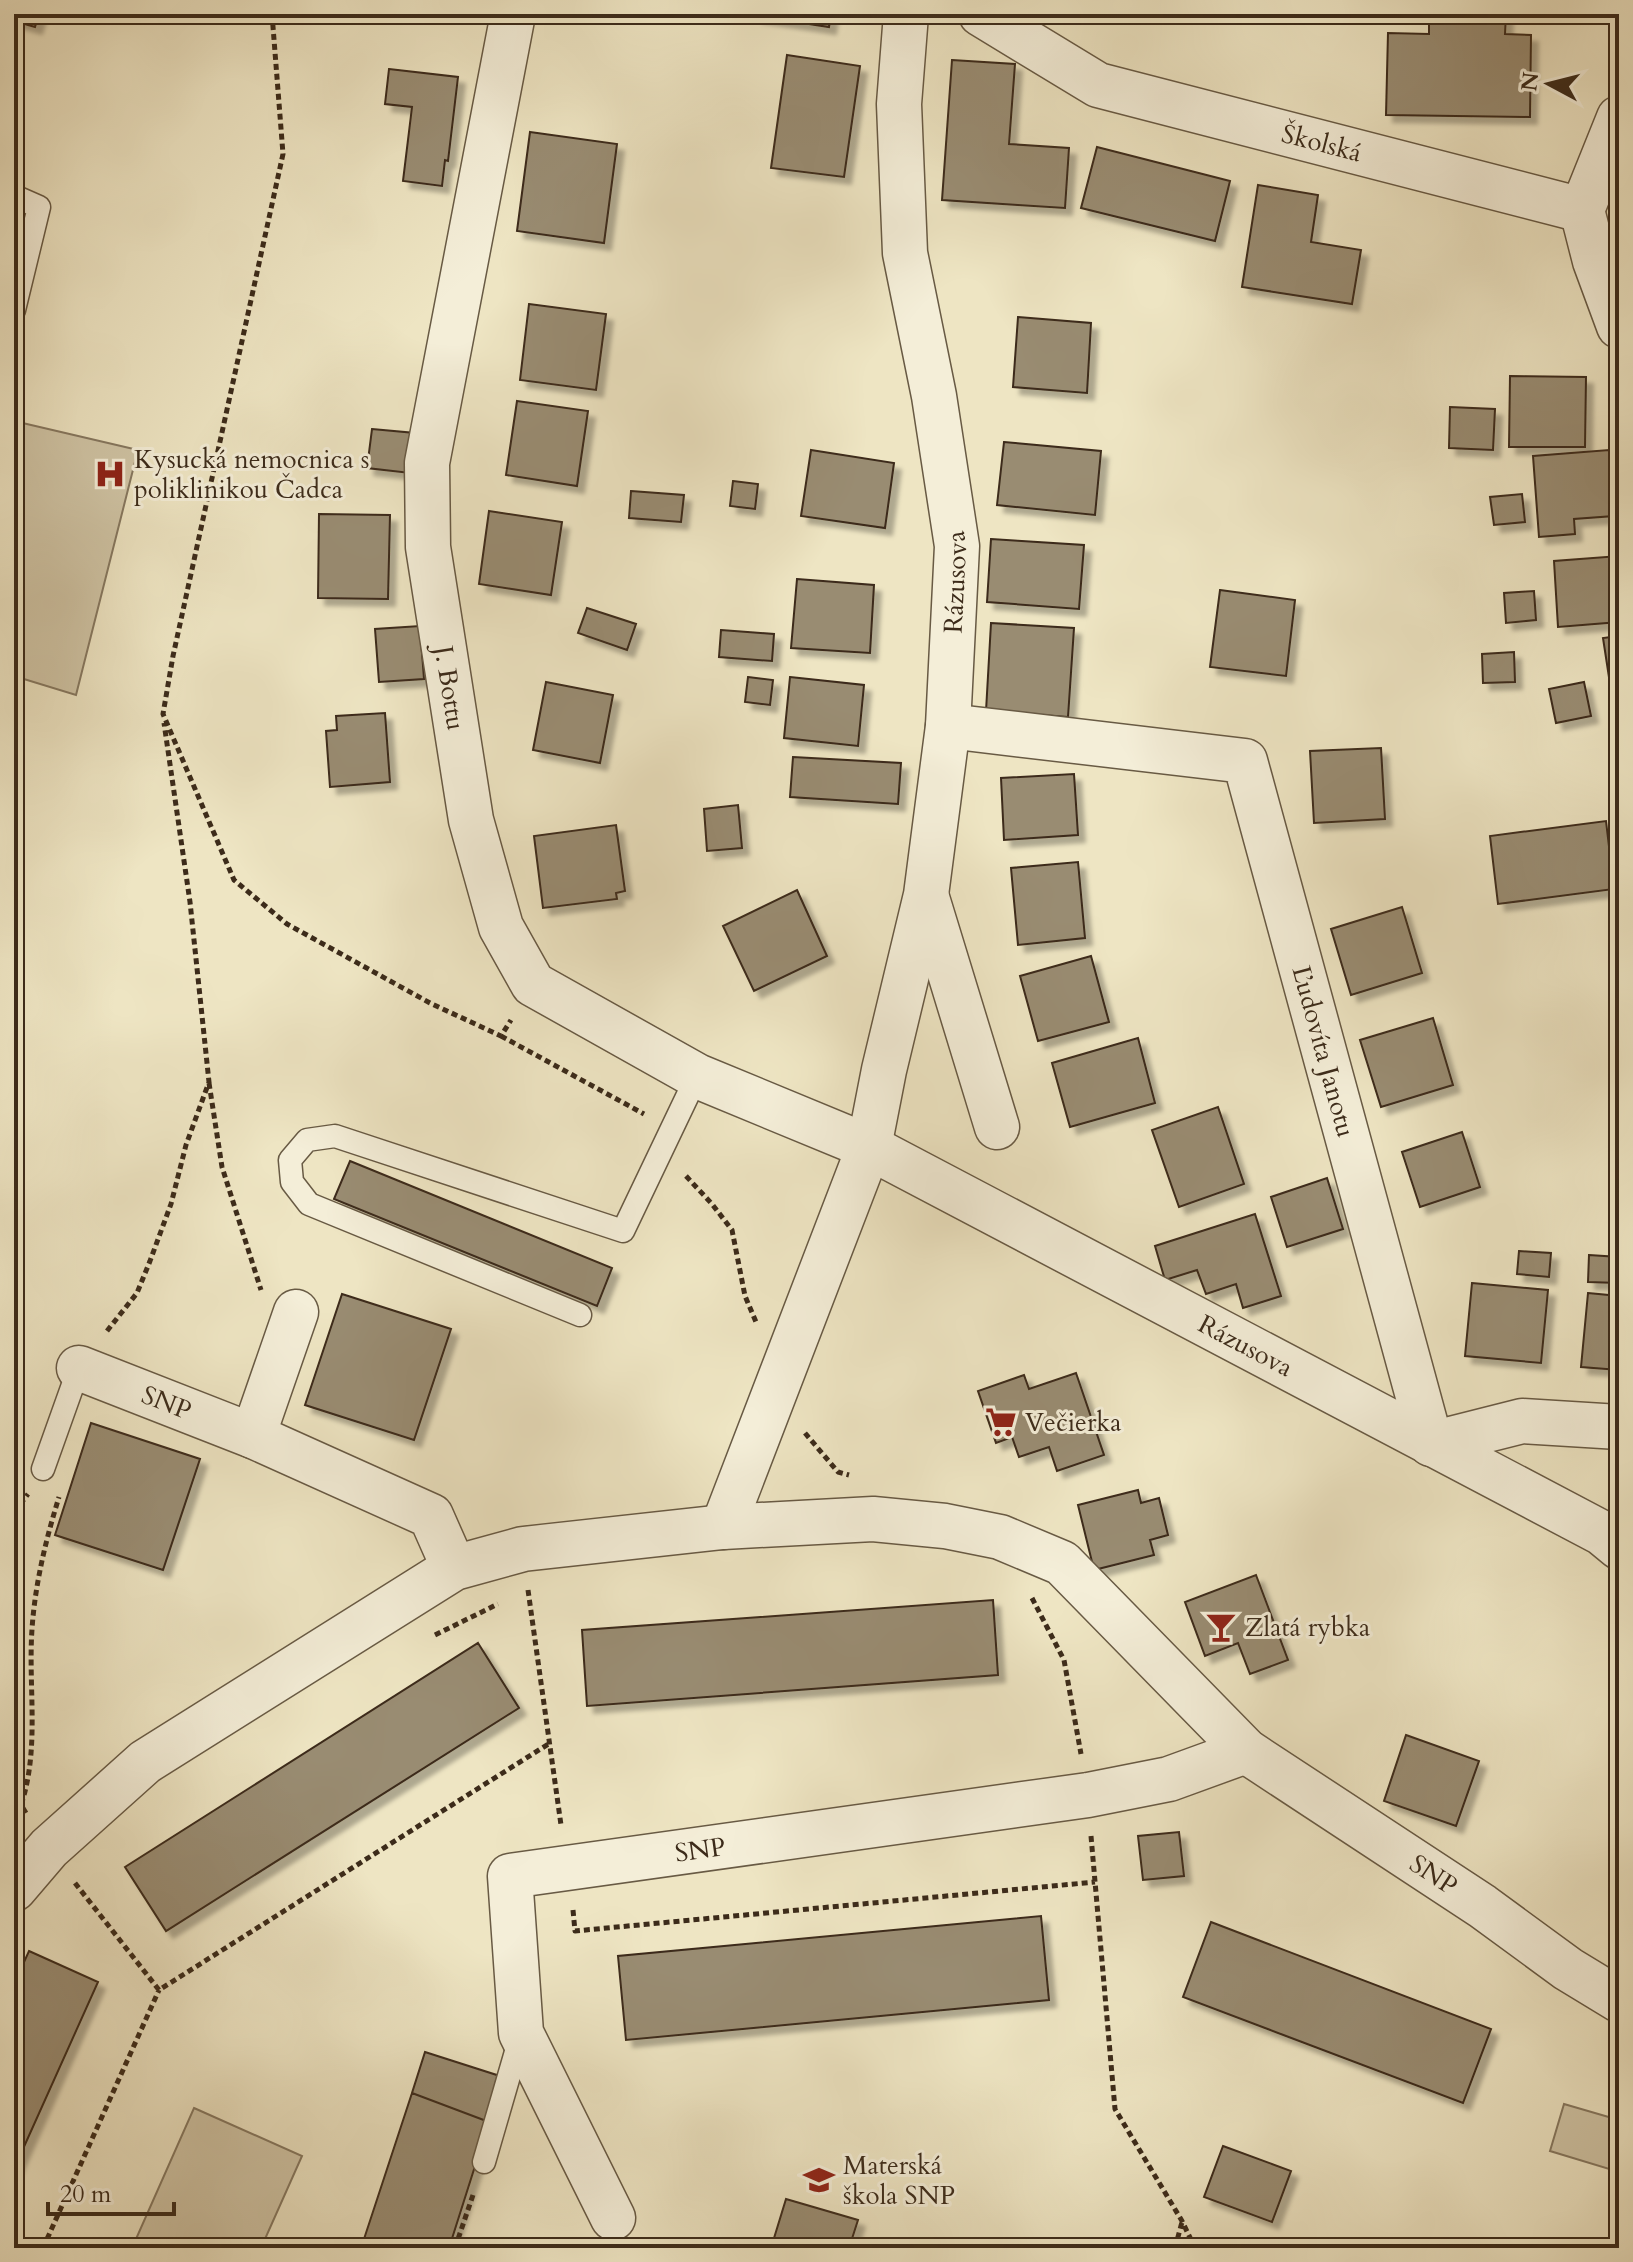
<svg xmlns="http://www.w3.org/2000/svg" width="1633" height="2262" font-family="Cardo,serif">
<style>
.green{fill:#d0c5a6;stroke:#867860;stroke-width:2}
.building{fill:#998c72;stroke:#3c2b1a;stroke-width:2;filter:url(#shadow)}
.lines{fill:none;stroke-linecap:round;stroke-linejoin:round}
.service-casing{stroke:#685a44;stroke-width:25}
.minor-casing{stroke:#685a44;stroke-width:47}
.path{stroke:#3c2b1a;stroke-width:5;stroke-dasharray:6 4;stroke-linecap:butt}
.service{stroke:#f4eed8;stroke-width:22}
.minor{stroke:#f4eed8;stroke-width:44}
.labels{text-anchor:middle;stroke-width:6;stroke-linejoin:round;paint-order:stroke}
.street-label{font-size:26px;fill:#3c2b1a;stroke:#f4eed8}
.poi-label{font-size:26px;fill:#3c2b1a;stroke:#f4eed8;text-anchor:start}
</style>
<defs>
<filter id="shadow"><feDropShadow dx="7" dy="7" stdDeviation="2" flood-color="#0004"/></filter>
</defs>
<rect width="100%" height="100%" fill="#eee5c3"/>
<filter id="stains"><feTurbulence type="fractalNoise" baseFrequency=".0025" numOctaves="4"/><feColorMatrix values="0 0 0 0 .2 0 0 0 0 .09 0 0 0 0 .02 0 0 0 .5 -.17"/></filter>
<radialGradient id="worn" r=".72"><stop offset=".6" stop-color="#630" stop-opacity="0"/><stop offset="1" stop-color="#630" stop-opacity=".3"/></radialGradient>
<path class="green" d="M 14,421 L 138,450 L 76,695 L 14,676 Z
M 1564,2104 L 1619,2120 L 1619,2172 L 1550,2151 Z
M 194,2108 L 302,2156 L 261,2248 L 132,2248 Z"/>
<path class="building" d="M 14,14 L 39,14 L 35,27 L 14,21 Z
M 756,14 L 831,14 L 829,27 L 756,16 Z
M 1429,14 L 1506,14 L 1505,34 L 1531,35 L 1530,117 L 1386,115 L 1388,33 L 1429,34 Z
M 787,55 L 860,66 L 844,177 L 771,168 Z
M 952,60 L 1015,64 L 1009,144 L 1069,148 L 1065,208 L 942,200 Z
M 389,69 L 458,77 L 448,161 L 445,160 L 442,186 L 403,181 L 412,107 L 385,104 Z
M 530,132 L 617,144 L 604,243 L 517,231 Z
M 1097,147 L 1230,181 L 1215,241 L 1081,208 Z
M 1258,185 L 1318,195 L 1311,242 L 1361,250 L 1352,304 L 1242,287 Z
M 529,304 L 606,314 L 596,390 L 520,380 Z
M 1018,317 L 1091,323 L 1087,393 L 1013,387 Z
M 1510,376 L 1586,377 L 1585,447 L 1509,447 Z
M 517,401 L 588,411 L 577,486 L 506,475 Z
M 1450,407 L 1495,409 L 1493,450 L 1449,448 Z
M 372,429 L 415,433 L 410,473 L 367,468 Z
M 1004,442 L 1101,451 L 1095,515 L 997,505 Z
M 811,450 L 894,463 L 885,528 L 801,516 Z
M 1609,450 L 1614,516 L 1574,519 L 1575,534 L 1539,537 L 1533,456 Z
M 733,481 L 758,484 L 755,509 L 730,506 Z
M 631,491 L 684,495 L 681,522 L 629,518 Z
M 1522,494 L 1525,522 L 1494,525 L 1490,497 Z
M 489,511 L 562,522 L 551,595 L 479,584 Z
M 319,514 L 390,515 L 388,599 L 318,598 Z
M 991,539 L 1084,545 L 1079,609 L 987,602 Z
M 1619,556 L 1619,622 L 1558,627 L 1554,561 Z
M 797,579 L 874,585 L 870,653 L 791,648 Z
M 1220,590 L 1295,600 L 1286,676 L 1210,667 Z
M 1534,591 L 1536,620 L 1506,623 L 1504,593 Z
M 587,608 L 636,624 L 627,650 L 578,633 Z
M 991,623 L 1074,628 L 1068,717 L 986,711 Z
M 420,626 L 424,679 L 379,682 L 375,629 Z
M 721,630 L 774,634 L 772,661 L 719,657 Z
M 1619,636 L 1619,710 L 1614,710 L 1603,638 Z
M 1514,652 L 1515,682 L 1483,683 L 1482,654 Z
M 748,677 L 773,680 L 770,705 L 745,702 Z
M 790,677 L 864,685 L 858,746 L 784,738 Z
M 546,682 L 613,695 L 600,763 L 533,750 Z
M 1584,682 L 1591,716 L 1556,723 L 1549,689 Z
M 385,713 L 390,782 L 330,787 L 326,731 L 337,730 L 336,716 Z
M 1619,722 L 1619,773 L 1612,723 Z
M 1381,748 L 1385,819 L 1314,823 L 1310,751 Z
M 793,757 L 901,763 L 898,804 L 790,797 Z
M 1074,774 L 1078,835 L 1004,840 L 1001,778 Z
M 738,805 L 742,848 L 707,851 L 704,809 Z
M 1606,821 L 1614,889 L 1498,904 L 1490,836 Z
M 616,825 L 625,891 L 616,893 L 617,899 L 543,908 L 534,836 Z
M 1078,862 L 1085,938 L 1018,945 L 1011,868 Z
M 797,890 L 827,956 L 754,991 L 723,926 Z
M 1402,907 L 1422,973 L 1351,995 L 1331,929 Z
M 1091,956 L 1109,1022 L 1038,1041 L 1020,976 Z
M 1433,1018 L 1453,1085 L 1381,1107 L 1360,1040 Z
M 1138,1038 L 1155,1103 L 1070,1127 L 1052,1063 Z
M 1218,1107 L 1244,1184 L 1179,1207 L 1152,1130 Z
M 1462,1132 L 1480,1187 L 1420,1207 L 1402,1152 Z
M 350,1161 L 612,1268 L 597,1306 L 334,1199 Z
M 1327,1178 L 1343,1229 L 1287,1247 L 1271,1197 Z
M 1255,1214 L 1281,1296 L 1243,1308 L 1236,1284 L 1206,1294 L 1197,1270 L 1165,1280 L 1155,1246 Z
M 1519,1251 L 1551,1253 L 1549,1277 L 1517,1274 Z
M 1589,1255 L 1619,1257 L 1619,1283 L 1588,1282 Z
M 1472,1283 L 1548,1290 L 1541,1363 L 1465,1356 Z
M 1588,1293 L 1619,1296 L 1619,1370 L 1581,1367 Z
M 342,1294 L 451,1329 L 414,1440 L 305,1405 Z
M 1076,1373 L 1104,1455 L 1057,1471 L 1049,1447 L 1019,1457 L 1012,1437 L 996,1443 L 978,1391 L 1024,1375 L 1029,1389 Z
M 91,1423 L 200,1459 L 163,1570 L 55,1535 Z
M 1138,1490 L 1141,1503 L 1159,1498 L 1168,1535 L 1150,1540 L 1154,1555 L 1094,1570 L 1078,1505 Z
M 1256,1575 L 1288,1660 L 1250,1674 L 1238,1643 L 1205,1656 L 1185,1602 Z
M 993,1600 L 998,1675 L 587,1706 L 582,1630 Z
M 478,1643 L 519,1708 L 166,1931 L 125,1867 Z
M 1406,1735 L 1479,1761 L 1456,1826 L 1384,1801 Z
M 1179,1832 L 1184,1876 L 1143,1880 L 1138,1836 Z
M 1041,1916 L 1049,2000 L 626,2040 L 618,1956 Z
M 1211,1922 L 1491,2029 L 1463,2103 L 1183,1997 Z
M 29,1951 L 98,1982 L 14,2169 L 14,1984 Z
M 425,2052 L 503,2077 L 489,2122 L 412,2093 Z
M 412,2093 L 489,2122 L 449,2248 L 392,2248 L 364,2239 Z
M 1223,2146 L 1291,2171 L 1272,2222 L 1204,2197 Z
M 786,2199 L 858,2220 L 849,2248 L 771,2248 Z"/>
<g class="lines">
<defs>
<path id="service" d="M 14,196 L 39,207 L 14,310
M 580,1315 L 309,1204 L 292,1182 L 290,1160 L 307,1140 L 335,1136 L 623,1231 L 697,1076
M 43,1469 L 79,1368
M 484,2162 L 520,2038"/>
<g id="minor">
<path id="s1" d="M 513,14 L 427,463 L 428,547 L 471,820 L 501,927 L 533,984 L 697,1076 L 869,1147 L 1602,1533 L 1619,1547"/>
<path id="s2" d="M 981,14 L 1098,85 L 1582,210 L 1619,118"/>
<path d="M 1582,210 L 1595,261 L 1619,326"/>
<path id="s3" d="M 948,726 L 1245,761 L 1431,1444 L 1522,1421 L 1619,1427"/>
<path d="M 927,898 L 997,1127"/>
<path id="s4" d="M 79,1368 L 253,1436 L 431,1516 L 454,1568"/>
<path d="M 253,1436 L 296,1312"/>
<path id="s5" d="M 723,1527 L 869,1147 L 884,1070 L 926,895 L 948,726 L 957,546 L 934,396 L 905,253 L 899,104 L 906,14"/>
<path id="s6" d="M 14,1889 L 49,1848 L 145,1762 L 454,1568 L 523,1549 L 723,1527 L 873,1519 L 945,1526 L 1000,1537 L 1062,1563 L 1246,1751 L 1482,1906 L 1568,1969 L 1619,2000"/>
<path id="s7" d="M 613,2218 L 521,2033 L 510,1876 L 1088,1795 L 1169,1779 L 1246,1751"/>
</g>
</defs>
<use href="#service" class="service-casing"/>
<use href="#minor" class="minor-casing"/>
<path class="path" d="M 272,14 L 283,154 L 173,656 L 163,714 L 234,880 L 287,924 L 430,1003 L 501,1036 L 511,1020
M 501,1036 L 644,1114
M 209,1083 L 222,1167 L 261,1290
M 686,1176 L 712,1204 L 732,1230 L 745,1296 L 756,1322
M 107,1331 L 137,1293 L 150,1261 L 171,1204 L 186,1145 L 209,1082 L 190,902 L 164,723
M 805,1433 L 838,1472 L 849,1475
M 14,1512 L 28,1494
M 528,1590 L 561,1825
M 1032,1598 L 1064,1660 L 1081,1754
M 435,1635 L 498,1604
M 26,1813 L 21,1805 C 40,1749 28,1687 32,1629 C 35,1584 46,1539 59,1497
M 1091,1836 L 1115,2109 L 1182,2221 L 1195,2248
M 75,1883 L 159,1990 L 550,1743
M 573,1910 L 575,1931 L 1095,1882
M 14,1942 L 22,1933
M 43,2248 L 159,1990
M 455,2248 L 474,2192
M 1175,2248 L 1182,2222"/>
<use href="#service" class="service"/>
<use href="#minor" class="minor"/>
</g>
<defs>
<symbol id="hospital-bare" viewBox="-9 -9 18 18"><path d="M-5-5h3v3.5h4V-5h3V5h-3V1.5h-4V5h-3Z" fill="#8f2418" stroke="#f4eed8" stroke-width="2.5" paint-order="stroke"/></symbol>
<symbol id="supermarket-bare" viewBox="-9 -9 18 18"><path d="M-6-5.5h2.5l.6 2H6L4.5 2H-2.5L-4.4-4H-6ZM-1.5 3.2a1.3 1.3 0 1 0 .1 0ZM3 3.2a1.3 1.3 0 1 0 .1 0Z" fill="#8f2418" stroke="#f4eed8" stroke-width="2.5" paint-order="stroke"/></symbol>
<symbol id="bar-bare" viewBox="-9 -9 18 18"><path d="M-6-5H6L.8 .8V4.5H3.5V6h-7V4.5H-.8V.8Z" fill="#8f2418" stroke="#f4eed8" stroke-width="2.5" paint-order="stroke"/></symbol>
<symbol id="school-bare" viewBox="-9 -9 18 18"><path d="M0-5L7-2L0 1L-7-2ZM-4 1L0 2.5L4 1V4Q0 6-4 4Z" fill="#8f2418" stroke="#f4eed8" stroke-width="2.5" paint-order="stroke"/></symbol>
</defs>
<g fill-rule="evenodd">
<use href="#hospital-bare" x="88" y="452" width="44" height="44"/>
<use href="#supermarket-bare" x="979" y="1400" width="44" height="44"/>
<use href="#bar-bare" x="1199" y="1605" width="44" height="44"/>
<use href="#school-bare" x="797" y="2158" width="44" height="44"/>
</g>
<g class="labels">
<g class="street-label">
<text dy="9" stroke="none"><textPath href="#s2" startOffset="368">Školská</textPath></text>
<text dy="9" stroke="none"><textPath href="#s5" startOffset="980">Rázusova</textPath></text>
<text dy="9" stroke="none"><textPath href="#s1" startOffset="684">J. Bottu</textPath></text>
<text dy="9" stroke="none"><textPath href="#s3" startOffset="600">Ľudovíta Janotu</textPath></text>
<text dy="9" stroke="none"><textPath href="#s1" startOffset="1794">Rázusova</textPath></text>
<text dy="9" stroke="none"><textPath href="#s4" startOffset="94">SNP</textPath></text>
<text dy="9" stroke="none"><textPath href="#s7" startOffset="556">SNP</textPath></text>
<text dy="9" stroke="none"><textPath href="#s6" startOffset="1654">SNP</textPath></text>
</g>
<g class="poi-label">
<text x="134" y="468">Kysucká nemocnica s<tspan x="134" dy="30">poliklinikou Čadca</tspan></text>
<text x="1025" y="1431">Večierka</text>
<text x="1245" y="1636">Zlatá rybka</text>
<text x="843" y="2174">Materská<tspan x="843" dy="30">škola SNP</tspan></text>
</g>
</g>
<rect width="1633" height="2262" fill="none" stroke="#eee5c3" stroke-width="48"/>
<rect x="16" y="16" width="1601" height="2230" fill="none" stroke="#3c2b1a" stroke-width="4"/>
<rect x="24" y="24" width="1585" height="2214" fill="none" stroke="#3c2b1a" stroke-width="2"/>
<g transform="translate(1549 84) rotate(277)" stroke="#f4eed8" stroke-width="6" paint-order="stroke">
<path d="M0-6L14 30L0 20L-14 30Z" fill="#3c2b1a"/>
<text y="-12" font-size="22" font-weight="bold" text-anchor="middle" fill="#3c2b1a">N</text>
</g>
<path d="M48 2202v12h126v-12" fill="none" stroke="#3c2b1a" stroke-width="4"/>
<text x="60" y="2202" font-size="24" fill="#3c2b1a" stroke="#f4eed8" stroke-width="6" paint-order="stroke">20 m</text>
<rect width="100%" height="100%" filter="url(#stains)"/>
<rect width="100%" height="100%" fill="url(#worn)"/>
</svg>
